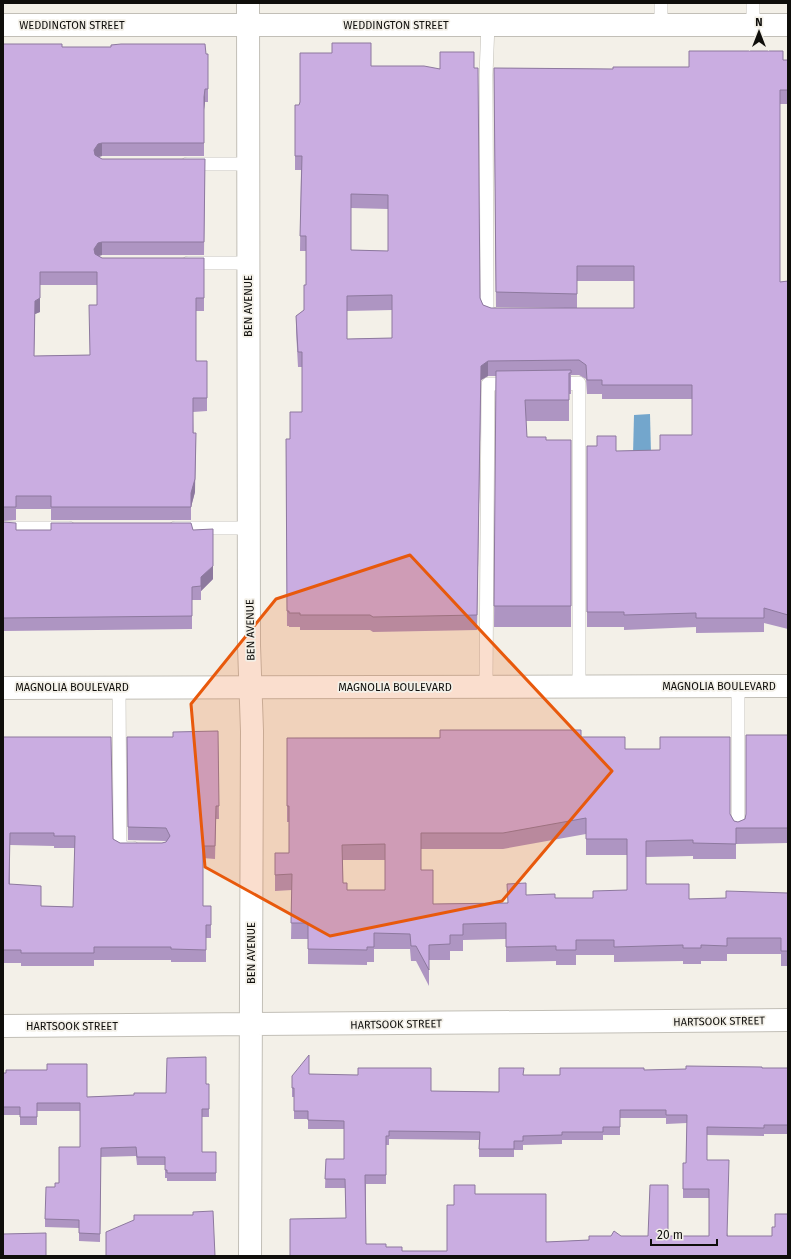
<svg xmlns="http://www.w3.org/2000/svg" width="791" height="1259" font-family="'Fira Sans',sans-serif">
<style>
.water{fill:#73a6cc}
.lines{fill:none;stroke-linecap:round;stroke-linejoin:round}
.lane-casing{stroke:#c2bfb7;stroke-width:14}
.street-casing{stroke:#c2bfb7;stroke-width:24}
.secondary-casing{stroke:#c2bfb7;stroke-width:24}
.lane{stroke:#fff;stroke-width:13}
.street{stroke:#fff;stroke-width:22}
.secondary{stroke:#fff;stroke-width:22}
.wall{fill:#ae95c2;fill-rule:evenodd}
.shaded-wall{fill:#8d799e}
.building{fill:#caade1;stroke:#8d799e;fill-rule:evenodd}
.marked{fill:#e8590c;fill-opacity:0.2;stroke:#e8590c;stroke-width:3;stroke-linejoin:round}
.labels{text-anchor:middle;stroke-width:3.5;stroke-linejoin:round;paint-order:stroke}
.street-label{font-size:11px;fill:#0f0e0b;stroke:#f3f0e8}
</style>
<rect width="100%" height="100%" fill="#f3f0e8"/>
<path class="water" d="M 650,414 L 651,454 L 633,455 L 634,415 Z"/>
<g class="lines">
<defs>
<path id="lane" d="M 753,3 L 753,25
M 488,24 L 486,75 L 487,309 L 488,313 L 497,315
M 661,24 L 661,3
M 187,164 L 247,164
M 188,263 L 248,263
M 554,384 L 579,383 L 579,686
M 3,528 L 69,528
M 175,528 L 249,528
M 738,686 L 738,830
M 119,687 L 120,848 L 133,848
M 486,687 L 488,384 L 512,384"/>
<path id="street" d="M 248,3 L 249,646 L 252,731 L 250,1256
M 3,25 L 788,25
M 3,1026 L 788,1020"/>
<path id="secondary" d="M 3,688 L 788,686"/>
</defs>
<use href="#lane" class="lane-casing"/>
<use href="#street" class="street-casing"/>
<use href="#secondary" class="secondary-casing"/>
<use href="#lane" class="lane"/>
<use href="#street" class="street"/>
<use href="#secondary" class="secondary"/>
</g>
<path class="wall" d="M 3,44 L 208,54 L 208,102 L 205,102 L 204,109 L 204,156 L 102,156 L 99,157 L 102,159 L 205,159 L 204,255 L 102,255 L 99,256 L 102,258 L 204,258 L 204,311 L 196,311 L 196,361 L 207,361 L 207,411 L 193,412 L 195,492 L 191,507 L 191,520 L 51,520 L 51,509 L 16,509 L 16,520 L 3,521 ZM 40,285 L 97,285 L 97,305 L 90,355 L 34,356 L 35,314 L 40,312 Z
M 783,60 L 788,60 L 788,104 L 780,104 L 780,282 L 788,281 L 788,629 L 764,623 L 764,632 L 696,633 L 696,627 L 624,630 L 624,627 L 587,627 L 587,446 L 616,451 L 660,450 L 692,435 L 692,399 L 602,399 L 602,394 L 587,394 L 586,379 L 579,375 L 571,375 L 571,394 L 569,394 L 569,421 L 526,421 L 527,437 L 546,440 L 571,440 L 571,627 L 494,627 L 496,376 L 488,376 L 481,380 L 477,630 L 373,632 L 370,630 L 300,630 L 300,627 L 289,627 L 289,626 L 287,626 L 286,439 L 290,439 L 302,412 L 302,367 L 298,367 L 296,330 L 296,316 L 304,310 L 306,285 L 306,251 L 300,251 L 301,170 L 295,170 L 295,105 L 299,105 L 371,66 L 440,69 L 474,68 L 480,298 L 483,305 L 491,308 L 567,308 L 496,307 L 494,68 L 613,69 L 689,67 ZM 351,208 L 388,209 L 388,251 L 351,250 ZM 577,281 L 634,281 L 634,308 L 577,308 ZM 392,310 L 392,338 L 347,339 L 347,311 Z
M 3,522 L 16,530 L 193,530 L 213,579 L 201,591 L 201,600 L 192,600 L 192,629 L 3,631 Z
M 218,731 L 219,819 L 216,819 L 215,859 L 203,858 L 203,906 L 211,906 L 211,938 L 206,938 L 206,962 L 171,962 L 171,960 L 94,960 L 94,966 L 21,966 L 21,963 L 3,963 L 3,737 L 113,839 L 120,843 L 162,843 L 166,842 L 166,841 L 128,840 L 127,737 L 173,737 ZM 10,845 L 54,846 L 54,848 L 75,848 L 73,907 L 41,906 L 10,884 Z
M 788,735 L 788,843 L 736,844 L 736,859 L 693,859 L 693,856 L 646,857 L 646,884 L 689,899 L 726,898 L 788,893 L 788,966 L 781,966 L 781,954 L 727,954 L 727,961 L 701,961 L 701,964 L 683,964 L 683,961 L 614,962 L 614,955 L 576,955 L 576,965 L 556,965 L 556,961 L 506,962 L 506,939 L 463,940 L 463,951 L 450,951 L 450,960 L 429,960 L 429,986 L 416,961 L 411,961 L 410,949 L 374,949 L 374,962 L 367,962 L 367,965 L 308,964 L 308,939 L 291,939 L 292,890 L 275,891 L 275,853 L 289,853 L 289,822 L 287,822 L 287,738 L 581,737 L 625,749 L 730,814 L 734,821 L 738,822 L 745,819 ZM 586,834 L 586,855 L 627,855 L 627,890 L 593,898 L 555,898 L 526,895 L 507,903 L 433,904 L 421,870 L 421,849 L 503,849 ZM 343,860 L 385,860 L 385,890 L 347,890 L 343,883 Z
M 762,1068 L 788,1068 L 788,1134 L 764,1134 L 764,1136 L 707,1135 L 707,1160 L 728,1236 L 788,1256 L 290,1256 L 346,1218 L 345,1188 L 325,1188 L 326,1159 L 344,1159 L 344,1129 L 308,1129 L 308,1119 L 294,1119 L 294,1097 L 292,1097 L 292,1076 L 309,1074 L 431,1091 L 499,1092 L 523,1075 L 560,1075 L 644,1070 ZM 620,1118 L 666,1118 L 666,1124 L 687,1123 L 686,1163 L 683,1163 L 683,1198 L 709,1198 L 709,1236 L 621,1236 L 589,1240 L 546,1242 L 475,1194 L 454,1205 L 447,1251 L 402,1251 L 386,1247 L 366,1244 L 366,1184 L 386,1184 L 386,1145 L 389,1145 L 389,1139 L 479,1140 L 479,1157 L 514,1157 L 514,1150 L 523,1150 L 523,1145 L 562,1144 L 562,1140 L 603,1140 L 603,1135 L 620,1135 Z
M 3,1073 L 87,1097 L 134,1095 L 166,1093 L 206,1084 L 209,1084 L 209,1117 L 202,1117 L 202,1152 L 216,1152 L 216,1181 L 167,1181 L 167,1178 L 165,1178 L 165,1165 L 137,1165 L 136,1156 L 101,1157 L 100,1242 L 79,1241 L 79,1228 L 45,1227 L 45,1219 L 55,1187 L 59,1183 L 80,1147 L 80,1111 L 37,1111 L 37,1125 L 20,1125 L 20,1115 L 3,1115 Z"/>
<path class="shaded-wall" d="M 205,89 L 205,102 L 204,110 L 204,97 Z
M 102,143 L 102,156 L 98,157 L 94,164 L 94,150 L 98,144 Z
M 102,242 L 102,255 L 98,256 L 94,263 L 94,249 L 98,243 Z
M 40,298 L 40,312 L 35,314 L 35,301 Z
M 488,361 L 488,376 L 481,380 L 477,630 L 481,366 Z
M 196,433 L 195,492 L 191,507 L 191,493 Z
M 213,566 L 213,579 L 201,591 L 201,577 Z"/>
<path class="building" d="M 332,43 L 371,43 L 371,66 L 424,66 L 440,69 L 440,52 L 474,52 L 474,68 L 478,68 L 480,298 L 483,305 L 491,308 L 634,308 L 634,266 L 577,266 L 577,294 L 496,292 L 494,68 L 613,69 L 613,67 L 689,67 L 689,51 L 783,51 L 783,60 L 788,60 L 788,90 L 780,90 L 780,282 L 788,281 L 788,615 L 764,608 L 764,618 L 696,618 L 696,613 L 624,615 L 624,612 L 587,612 L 587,446 L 597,446 L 597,436 L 616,436 L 616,451 L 660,450 L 660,435 L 692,435 L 692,385 L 602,385 L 602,380 L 587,380 L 586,365 L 579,360 L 488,361 L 481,366 L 477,615 L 373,617 L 370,615 L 300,615 L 300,613 L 289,613 L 289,611 L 287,611 L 286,439 L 290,439 L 290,412 L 302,412 L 302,352 L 298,352 L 296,316 L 304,310 L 304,285 L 306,285 L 306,236 L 300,236 L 302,156 L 295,156 L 295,105 L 299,105 L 300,102 L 300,53 L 332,53 ZM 351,194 L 388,195 L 388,251 L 351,250 ZM 392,295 L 392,338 L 347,339 L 347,296 Z
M 3,44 L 62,44 L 62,47 L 111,47 L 111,45 L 121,44 L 205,44 L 206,54 L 208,54 L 208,89 L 205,89 L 204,97 L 204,143 L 102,143 L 98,144 L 94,150 L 95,155 L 102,159 L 205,159 L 204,242 L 102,242 L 98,243 L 94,249 L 95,254 L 102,258 L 204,258 L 204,298 L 196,298 L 196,361 L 207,361 L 207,398 L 193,398 L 193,433 L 196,433 L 195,479 L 191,493 L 191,507 L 51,507 L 51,496 L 16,496 L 16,507 L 3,507 ZM 40,272 L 97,272 L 97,305 L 89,305 L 90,355 L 34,356 L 35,301 L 40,298 Z
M 571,370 L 571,373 L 569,373 L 569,400 L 525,400 L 527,437 L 546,437 L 546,440 L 571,440 L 571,606 L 494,606 L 496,371 Z
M 3,522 L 16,523 L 16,530 L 51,530 L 51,523 L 191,523 L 193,530 L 213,529 L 213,566 L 201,577 L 201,586 L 192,587 L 192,616 L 3,618 Z
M 440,730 L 581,730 L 581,737 L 625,737 L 625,749 L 660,749 L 660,737 L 730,737 L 730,814 L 734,821 L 738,822 L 745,819 L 746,814 L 746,735 L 788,735 L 788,828 L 736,828 L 736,844 L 693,843 L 693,840 L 646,841 L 646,884 L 689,884 L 689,899 L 726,898 L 726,891 L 788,893 L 788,951 L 781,951 L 781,938 L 727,938 L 727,946 L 701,945 L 701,948 L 683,948 L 683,945 L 614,947 L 614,940 L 576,940 L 576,950 L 556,950 L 556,946 L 506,947 L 506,923 L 463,924 L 463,935 L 450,935 L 450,944 L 429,945 L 429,970 L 416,946 L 411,946 L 410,934 L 374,933 L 374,947 L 367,947 L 367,950 L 308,949 L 308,923 L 291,923 L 292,874 L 275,875 L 275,853 L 289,853 L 289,806 L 287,806 L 287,738 L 440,738 ZM 586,818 L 586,839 L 627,839 L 627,890 L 593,891 L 593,898 L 555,898 L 555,894 L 526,895 L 526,883 L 507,884 L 508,903 L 433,904 L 433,870 L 421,870 L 421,833 L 503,833 ZM 385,844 L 385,890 L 347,890 L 347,883 L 343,883 L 342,845 Z
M 218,731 L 219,806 L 216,806 L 215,846 L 203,846 L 203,906 L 211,906 L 211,925 L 206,925 L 206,950 L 171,949 L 171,947 L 94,947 L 94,953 L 21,953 L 21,950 L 3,950 L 3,737 L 111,737 L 113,839 L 120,843 L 162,843 L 166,842 L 170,836 L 166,828 L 128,827 L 127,737 L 173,737 L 173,732 ZM 10,833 L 54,833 L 54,836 L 75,836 L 73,907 L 41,906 L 41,886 L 9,884 Z
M 309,1055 L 309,1074 L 358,1075 L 358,1068 L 431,1068 L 431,1091 L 499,1092 L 499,1068 L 524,1068 L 523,1075 L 560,1075 L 560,1068 L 644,1068 L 644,1070 L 686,1069 L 686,1066 L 762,1067 L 762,1068 L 788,1068 L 788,1125 L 764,1125 L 764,1128 L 707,1127 L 707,1160 L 729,1160 L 727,1236 L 772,1236 L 772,1227 L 775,1227 L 775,1214 L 788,1214 L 788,1256 L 290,1256 L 290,1219 L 346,1218 L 345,1179 L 325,1179 L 326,1159 L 344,1159 L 344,1121 L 308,1120 L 308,1111 L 294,1111 L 294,1088 L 292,1088 L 292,1076 ZM 620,1110 L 666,1110 L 666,1115 L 687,1115 L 686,1163 L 683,1163 L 683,1189 L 709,1189 L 709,1236 L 668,1236 L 668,1185 L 650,1185 L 648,1236 L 621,1236 L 614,1231 L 611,1236 L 589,1236 L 589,1240 L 546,1242 L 546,1194 L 475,1194 L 475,1185 L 454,1185 L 454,1205 L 447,1205 L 447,1251 L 402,1251 L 402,1247 L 386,1247 L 386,1244 L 366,1244 L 365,1175 L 386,1175 L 386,1136 L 389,1136 L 389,1131 L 480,1132 L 479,1149 L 514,1149 L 514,1141 L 523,1141 L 523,1136 L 562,1135 L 562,1132 L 603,1132 L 603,1127 L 620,1127 Z
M 206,1057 L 206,1084 L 209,1084 L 209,1109 L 202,1109 L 202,1152 L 216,1152 L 216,1173 L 167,1173 L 167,1170 L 165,1170 L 165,1157 L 137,1157 L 136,1147 L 101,1148 L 100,1234 L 79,1233 L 79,1220 L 45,1219 L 46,1187 L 55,1187 L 55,1183 L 59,1183 L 59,1147 L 80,1147 L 80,1103 L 37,1103 L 37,1117 L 20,1117 L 20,1107 L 3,1107 L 3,1073 L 6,1073 L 6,1070 L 47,1070 L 47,1064 L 87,1064 L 87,1097 L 134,1095 L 134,1093 L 166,1093 L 167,1058 Z
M 213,1211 L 215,1256 L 106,1256 L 106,1232 L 134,1220 L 134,1215 L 193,1215 L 193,1212 Z
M 46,1233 L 46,1256 L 3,1256 L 3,1234 Z"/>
<path class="marked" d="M 410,555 L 612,771 L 502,901 L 330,936 L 205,867 L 191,704 L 276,599 Z"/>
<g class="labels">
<g class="street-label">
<text x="72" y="29">WEDDINGTON STREET</text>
<text x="396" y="29">WEDDINGTON STREET</text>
<text transform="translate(248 306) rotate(-90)" y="4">BEN AVENUE</text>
<text transform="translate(250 630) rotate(-91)" y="4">BEN AVENUE</text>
<text x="719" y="690">MAGNOLIA BOULEVARD</text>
<text x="72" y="691">MAGNOLIA BOULEVARD</text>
<text x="395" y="691">MAGNOLIA BOULEVARD</text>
<text transform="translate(251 953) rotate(-90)" y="4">BEN AVENUE</text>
<text transform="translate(719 1021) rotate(-1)" y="4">HARTSOOK STREET</text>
<text transform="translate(396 1024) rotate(-1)" y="4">HARTSOOK STREET</text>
<text x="72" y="1030">HARTSOOK STREET</text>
</g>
</g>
<rect width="791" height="1259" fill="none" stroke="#0f0e0b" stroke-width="8"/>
<g transform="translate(759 32)" stroke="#f3f0e8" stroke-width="3" paint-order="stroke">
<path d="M0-3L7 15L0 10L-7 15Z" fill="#0f0e0b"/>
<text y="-6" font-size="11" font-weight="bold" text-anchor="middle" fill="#0f0e0b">N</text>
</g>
<path d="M651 1239v6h66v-6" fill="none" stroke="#0f0e0b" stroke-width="2"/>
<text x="657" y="1239" font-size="12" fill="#0f0e0b" stroke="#f3f0e8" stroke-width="3" paint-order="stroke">20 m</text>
</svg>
